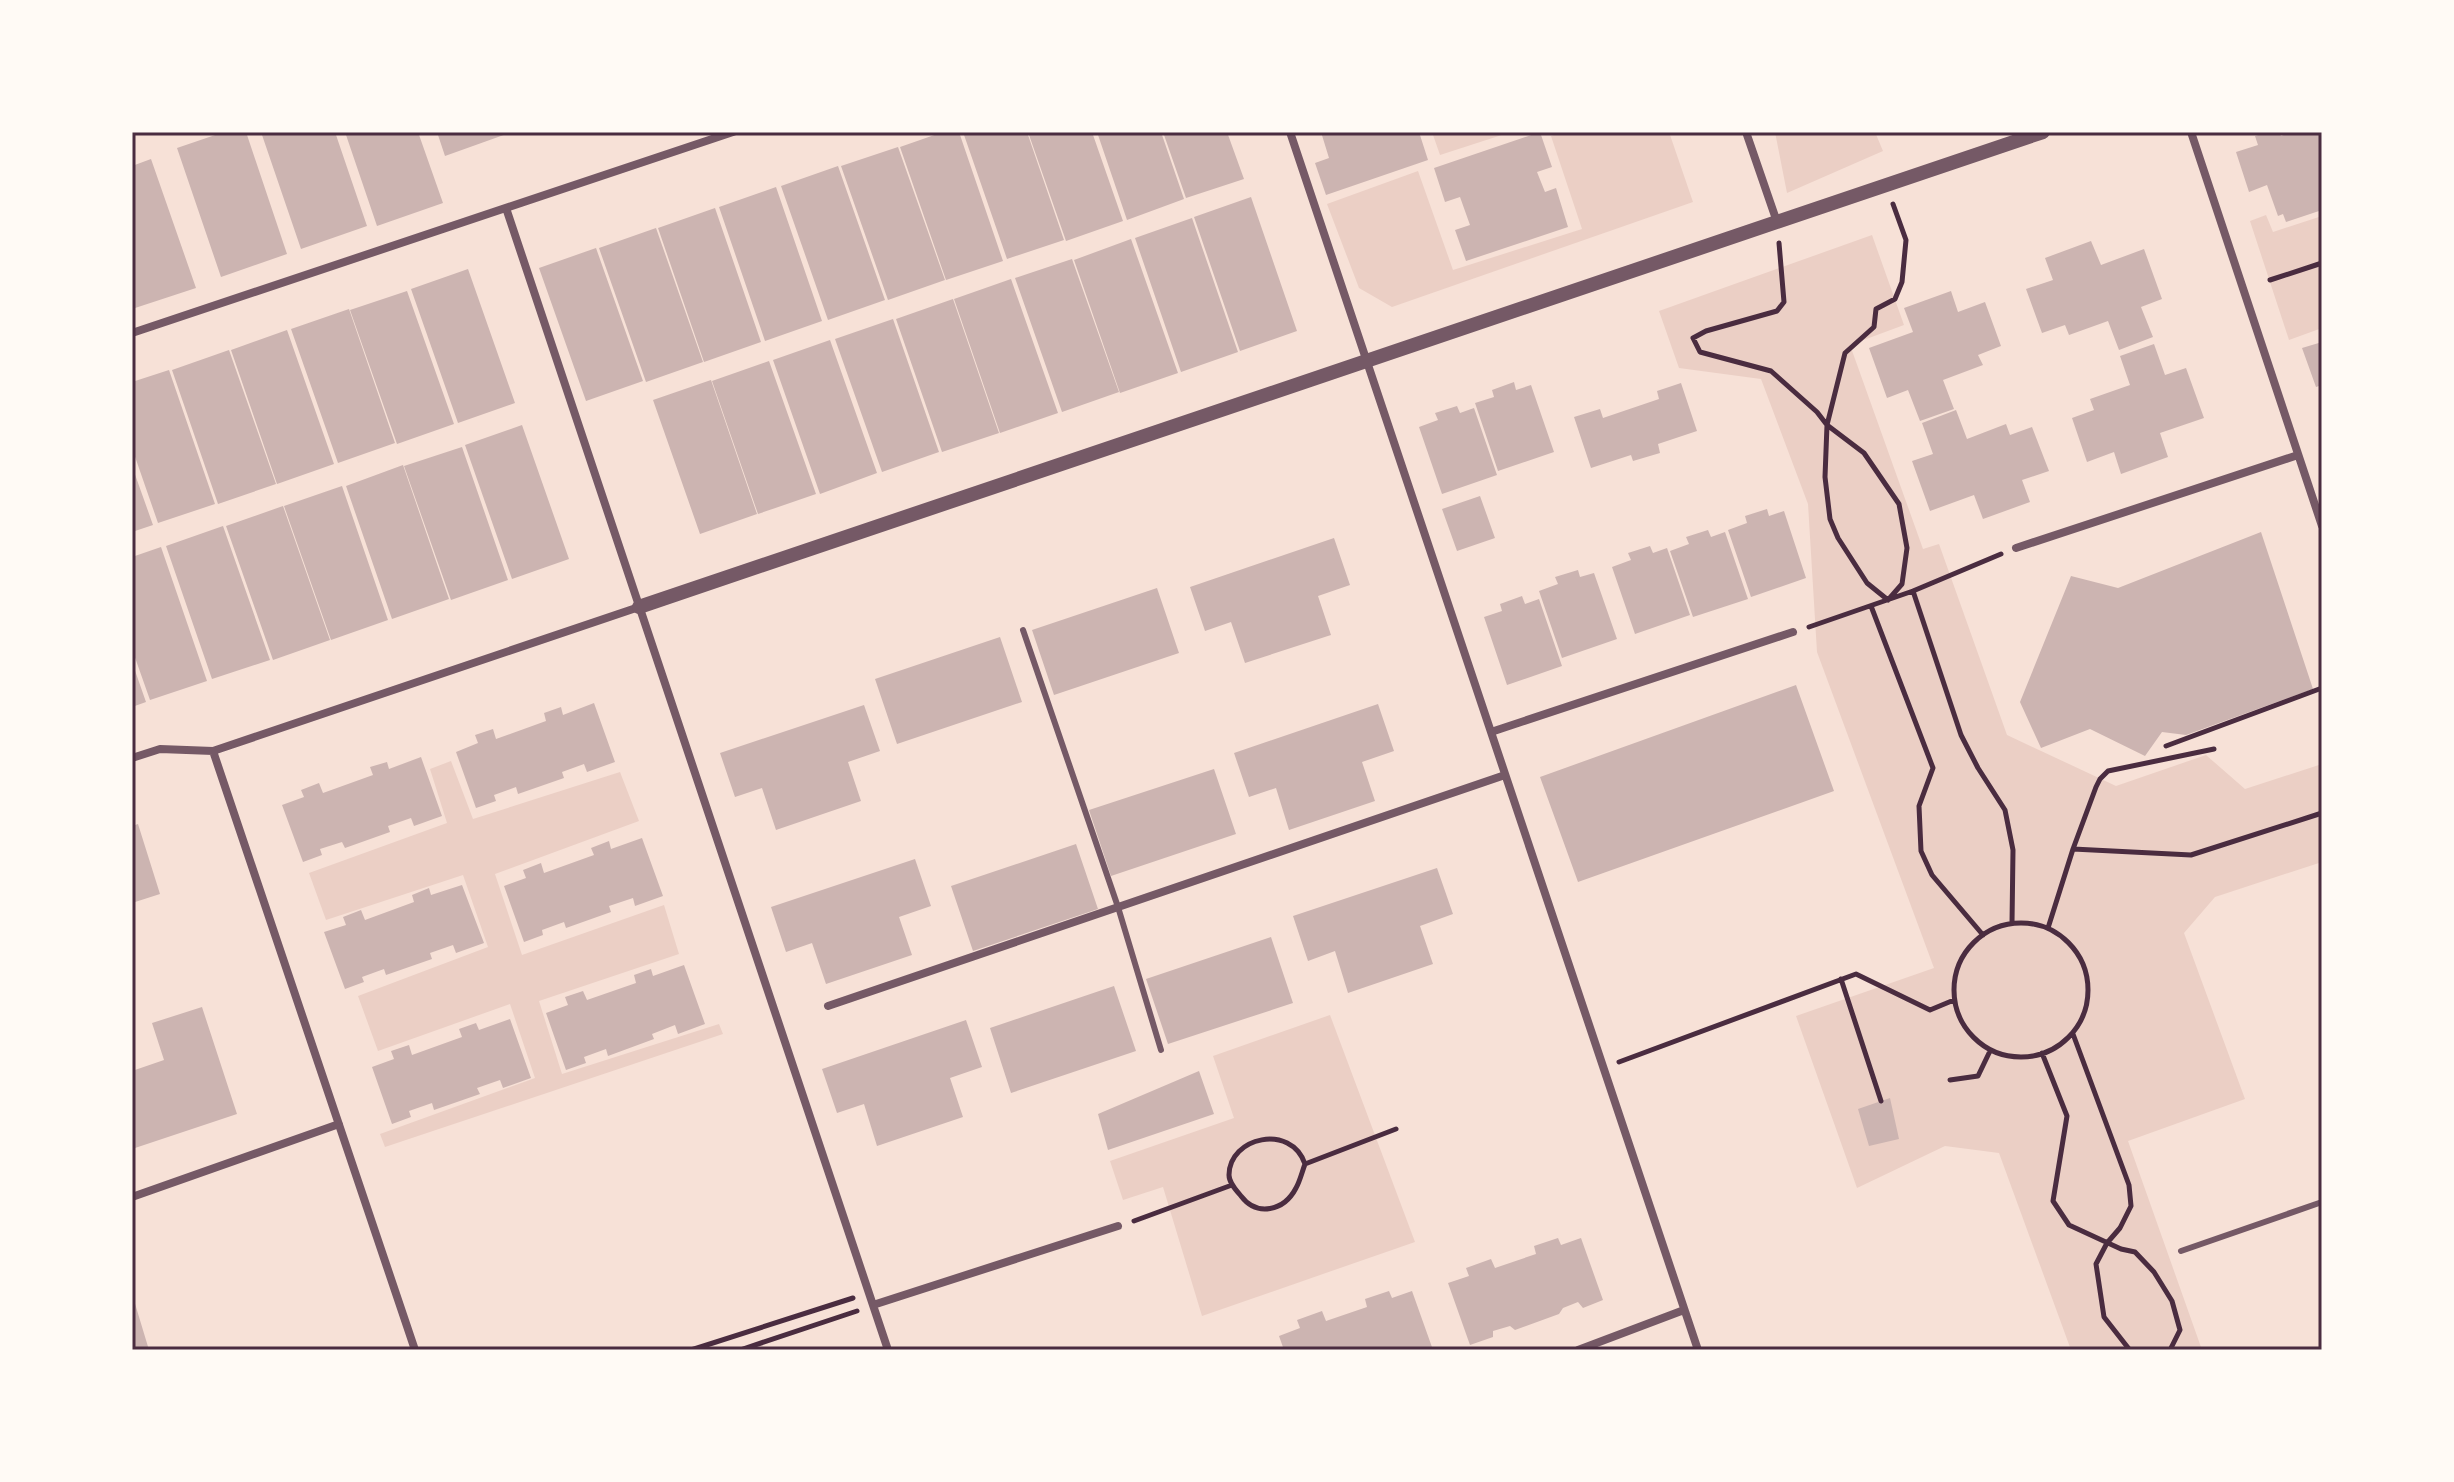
<svg xmlns="http://www.w3.org/2000/svg" width="2454" height="1482" font-family="'Source Sans 3',sans-serif">
<style>
.green{fill:#ebcfc5}
.building{fill:#ccb4b1}
.lines{fill:none;stroke-linecap:round;stroke-linejoin:round}
.path{stroke:#4a2c40;stroke-width:5}
.service{stroke:#755966;stroke-width:6}
.minor{stroke:#755966;stroke-width:8}
.tertiary{stroke:#755966;stroke-width:14}
.neatline{fill:none;stroke:#4a2c40;stroke-width:3}
</style>
<rect width="100%" height="100%" fill="#f7e1d7"/>
<path class="green" d="M 1432,132 L 1511,132 L 1440,155 Z
M 1563,132 L 1669,132 L 1693,202 L 1392,307 L 1359,288 L 1327,204 L 1418,171 L 1453,270 L 1582,229 L 1551,136 Z
M 1775,132 L 1875,132 L 1883,151 L 1787,193 Z
M 2266,215 L 2273,232 L 2322,216 L 2322,328 L 2289,340 L 2250,221 Z
M 1872,235 L 1904,325 L 1850,345 L 1923,549 L 1939,544 L 2007,735 L 2116,786 L 2206,755 L 2245,789 L 2322,764 L 2322,862 L 2215,897 L 2184,933 L 2245,1099 L 2128,1141 L 2202,1350 L 2071,1350 L 1999,1153 L 1945,1146 L 1857,1188 L 1796,1016 L 1934,968 L 1817,652 L 1808,504 L 1761,379 L 1679,368 L 1659,311 Z
M 451,761 L 473,819 L 620,772 L 639,821 L 495,874 L 522,955 L 664,905 L 679,954 L 539,1001 L 562,1074 L 719,1024 L 723,1034 L 385,1147 L 380,1134 L 535,1078 L 510,1004 L 378,1051 L 358,996 L 488,947 L 463,875 L 326,920 L 309,873 L 447,823 L 430,769 Z
M 1330,1015 L 1415,1242 L 1202,1316 L 1163,1187 L 1123,1200 L 1110,1161 L 1234,1118 L 1213,1056 Z"/>
<path class="building" d="M 224,132 L 246,132 L 287,254 L 221,277 L 177,148 Z
M 261,132 L 335,132 L 367,226 L 301,249 Z
M 345,132 L 418,132 L 443,203 L 377,226 Z
M 437,132 L 512,132 L 445,156 Z
M 943,132 L 959,132 L 1003,261 L 946,280 L 900,147 Z
M 963,132 L 1027,132 L 1064,240 L 1007,259 Z
M 1028,132 L 1092,132 L 1123,221 L 1066,241 Z
M 1097,132 L 1161,132 L 1184,199 L 1127,220 Z
M 1163,132 L 1227,132 L 1244,179 L 1186,198 Z
M 1321,132 L 1419,132 L 1428,160 L 1326,195 L 1315,163 L 1329,158 Z
M 1540,132 L 1552,167 L 1537,172 L 1545,192 L 1556,188 L 1568,227 L 1466,261 L 1455,230 L 1470,225 L 1460,197 L 1445,202 L 1434,168 Z
M 2268,132 L 2279,132 L 2281,136 L 2292,132 L 2322,132 L 2322,210 L 2286,222 L 2283,214 L 2278,216 L 2267,185 L 2249,192 L 2236,152 L 2258,145 L 2255,136 Z
M 898,147 L 945,280 L 888,300 L 841,166 Z
M 151,159 L 196,288 L 132,309 L 132,166 Z
M 838,166 L 885,300 L 828,320 L 781,186 Z
M 776,187 L 822,321 L 765,341 L 719,207 Z
M 1251,197 L 1297,331 L 1240,351 L 1194,217 Z
M 715,208 L 761,342 L 704,362 L 658,228 Z
M 1192,218 L 1238,352 L 1181,372 L 1135,238 Z
M 656,228 L 703,362 L 646,382 L 599,248 Z
M 1131,239 L 1178,373 L 1120,393 L 1074,260 Z
M 2091,241 L 2101,265 L 2144,249 L 2162,299 L 2141,307 L 2153,337 L 2119,350 L 2108,321 L 2069,335 L 2065,325 L 2042,333 L 2026,289 L 2053,280 L 2045,258 Z
M 596,248 L 643,381 L 586,401 L 539,268 Z
M 1072,259 L 1119,392 L 1062,412 L 1015,278 Z
M 468,269 L 515,403 L 458,423 L 411,289 Z
M 1011,279 L 1058,413 L 1000,433 L 954,299 Z
M 407,291 L 454,424 L 397,444 L 350,310 Z
M 1951,291 L 1958,312 L 1985,302 L 2001,346 L 1978,355 L 1983,365 L 1943,380 L 1954,409 L 1920,421 L 1908,390 L 1887,398 L 1869,348 L 1913,332 L 1904,308 Z
M 953,299 L 999,433 L 942,452 L 896,319 Z
M 349,309 L 395,443 L 338,463 L 291,329 Z
M 893,319 L 939,452 L 882,472 L 835,339 Z
M 287,330 L 334,464 L 277,484 L 231,350 Z
M 830,340 L 877,473 L 820,494 L 773,360 Z
M 2322,342 L 2322,385 L 2316,387 L 2302,348 Z
M 2154,344 L 2165,375 L 2186,368 L 2204,418 L 2160,433 L 2168,457 L 2121,474 L 2114,452 L 2087,462 L 2072,418 L 2094,410 L 2090,399 L 2130,385 L 2120,356 Z
M 229,350 L 276,484 L 218,504 L 172,370 Z
M 769,361 L 816,494 L 758,514 L 712,381 Z
M 169,370 L 215,504 L 158,523 L 132,448 L 132,382 Z
M 711,380 L 757,514 L 700,534 L 653,400 Z
M 1514,382 L 1516,390 L 1531,385 L 1554,452 L 1498,471 L 1475,403 L 1494,397 L 1492,390 Z
M 1681,383 L 1697,431 L 1658,444 L 1660,453 L 1633,461 L 1631,455 L 1591,468 L 1574,417 L 1600,409 L 1603,418 L 1659,399 L 1657,391 Z
M 1457,406 L 1460,413 L 1474,408 L 1497,475 L 1442,494 L 1419,427 L 1438,420 L 1435,413 Z
M 1956,410 L 1967,439 L 2006,424 L 2010,435 L 2032,427 L 2049,471 L 2022,480 L 2030,502 L 1983,519 L 1974,495 L 1930,511 L 1912,461 L 1933,454 L 1922,423 Z
M 522,425 L 569,559 L 512,579 L 465,445 Z
M 462,447 L 508,580 L 451,600 L 404,466 Z
M 403,465 L 449,599 L 392,619 L 346,486 Z
M 132,466 L 153,525 L 132,532 Z
M 342,486 L 388,620 L 331,640 L 284,506 Z
M 1480,496 L 1495,538 L 1457,551 L 1442,509 Z
M 283,506 L 330,640 L 273,660 L 226,526 Z
M 1767,509 L 1769,516 L 1784,511 L 1806,578 L 1751,597 L 1728,530 L 1747,523 L 1745,516 Z
M 223,526 L 270,660 L 212,679 L 166,546 Z
M 1708,530 L 1711,537 L 1725,532 L 1748,599 L 1693,617 L 1670,551 L 1689,544 L 1686,537 Z
M 2261,532 L 2313,689 L 2186,735 L 2162,732 L 2145,756 L 2090,729 L 2041,748 L 2020,702 L 2071,576 L 2118,588 Z
M 1334,538 L 1350,585 L 1318,596 L 1331,635 L 1245,663 L 1231,622 L 1205,631 L 1190,587 Z
M 1650,546 L 1653,553 L 1667,548 L 1690,615 L 1635,634 L 1612,567 L 1631,560 L 1628,553 Z
M 161,547 L 207,681 L 150,700 L 132,649 L 132,557 Z
M 1578,570 L 1580,577 L 1594,573 L 1617,639 L 1562,658 L 1539,591 L 1558,584 L 1555,577 Z
M 1157,588 L 1179,653 L 1054,695 L 1032,630 Z
M 1522,596 L 1525,604 L 1539,599 L 1562,666 L 1507,685 L 1484,617 L 1502,611 L 1500,604 Z
M 1000,637 L 1022,702 L 897,744 L 875,679 Z
M 132,662 L 146,702 L 132,707 Z
M 1796,685 L 1834,791 L 1578,882 L 1540,777 Z
M 594,703 L 615,762 L 587,772 L 584,764 L 562,772 L 564,778 L 518,794 L 516,787 L 494,795 L 496,801 L 476,808 L 456,752 L 478,743 L 475,735 L 493,729 L 496,739 L 546,721 L 544,713 L 561,707 L 563,715 Z
M 1378,704 L 1394,751 L 1362,762 L 1375,801 L 1289,830 L 1276,788 L 1249,797 L 1234,753 Z
M 864,705 L 880,751 L 848,762 L 861,801 L 776,830 L 762,788 L 735,797 L 720,753 Z
M 421,757 L 442,816 L 414,826 L 411,818 L 388,826 L 390,832 L 345,848 L 342,842 L 320,849 L 322,855 L 303,862 L 282,805 L 304,797 L 301,790 L 319,783 L 323,793 L 373,775 L 370,767 L 387,762 L 389,769 Z
M 1214,769 L 1236,834 L 1111,876 L 1089,810 Z
M 138,824 L 160,894 L 132,903 L 132,826 Z
M 642,838 L 663,896 L 635,906 L 633,898 L 609,906 L 611,912 L 566,928 L 564,922 L 542,930 L 543,935 L 524,942 L 504,886 L 526,878 L 523,870 L 541,863 L 544,873 L 594,855 L 591,848 L 609,841 L 611,849 Z
M 1076,844 L 1098,909 L 973,951 L 951,886 Z
M 915,859 L 931,906 L 899,917 L 912,955 L 826,984 L 812,943 L 786,952 L 771,907 Z
M 1437,868 L 1453,914 L 1420,926 L 1433,964 L 1348,993 L 1335,951 L 1308,961 L 1293,916 Z
M 462,885 L 484,943 L 456,953 L 453,945 L 430,953 L 432,959 L 386,975 L 384,969 L 362,977 L 364,982 L 345,989 L 324,932 L 346,925 L 343,917 L 361,910 L 365,920 L 414,902 L 412,895 L 429,888 L 431,895 Z
M 1271,937 L 1293,1003 L 1168,1044 L 1146,979 Z
M 684,965 L 705,1024 L 678,1034 L 675,1025 L 652,1034 L 654,1039 L 608,1056 L 606,1049 L 584,1057 L 586,1063 L 566,1070 L 546,1013 L 568,1005 L 565,997 L 583,991 L 587,1000 L 636,983 L 634,975 L 651,969 L 653,976 Z
M 1114,986 L 1136,1051 L 1011,1093 L 990,1028 Z
M 202,1007 L 237,1114 L 132,1149 L 132,1071 L 164,1060 L 152,1023 Z
M 510,1019 L 531,1078 L 503,1088 L 500,1080 L 477,1088 L 480,1094 L 434,1110 L 432,1103 L 409,1111 L 411,1117 L 392,1124 L 372,1067 L 394,1059 L 391,1051 L 409,1045 L 412,1055 L 462,1037 L 459,1029 L 476,1023 L 479,1030 Z
M 966,1020 L 982,1067 L 950,1078 L 963,1117 L 877,1146 L 864,1104 L 837,1113 L 822,1069 Z
M 1199,1071 L 1214,1114 L 1108,1150 L 1098,1114 Z
M 1890,1098 L 1899,1139 L 1869,1146 L 1858,1109 Z
M 1558,1238 L 1561,1245 L 1581,1238 L 1603,1300 L 1583,1308 L 1578,1302 L 1563,1308 L 1559,1314 L 1515,1330 L 1510,1326 L 1493,1331 L 1493,1337 L 1470,1345 L 1448,1283 L 1469,1276 L 1466,1268 L 1491,1259 L 1495,1268 L 1536,1254 L 1534,1246 Z
M 1389,1291 L 1392,1298 L 1412,1291 L 1433,1350 L 1284,1350 L 1279,1336 L 1300,1328 L 1297,1320 L 1322,1311 L 1326,1321 L 1367,1307 L 1365,1299 Z
M 132,1297 L 133,1297 L 149,1350 L 132,1350 Z"/>
<g class="lines">
<path class="path" d="M 1779,243 L 1784,302 L 1777,311 L 1706,331 L 1693,338 L 1700,352 L 1771,371 L 1817,412 L 1827,425 L 1845,353 L 1874,327 L 1876,309 L 1895,299 L 1902,282 L 1906,240 L 1893,204
M 2270,280 L 2322,263
M 1827,425 L 1864,453 L 1899,504 L 1907,548 L 1902,584 L 1888,600 L 1867,583 L 1838,538 L 1830,519 L 1825,477 Z
M 2001,554 L 1913,591 L 1961,735 L 1978,768 L 2005,810 L 2013,850 L 2012,923
M 1871,606 L 1933,768 L 1919,806 L 1921,851 L 1932,875 L 1983,935
M 1809,627 L 1913,591
M 2166,746 L 2322,688
M 2073,849 L 2096,787 L 2100,779 L 2108,771 L 2214,749
M1954 990a67 67 0 1 1 134 0a67 67 0 1 1-134 0Z
M 2048,928 L 2073,849 L 2191,855 L 2322,813
M 1841,979 L 1881,1101
M 2073,1034 L 2129,1185 L 2131,1206 L 2120,1228 L 2107,1243 L 2096,1264 L 2104,1317 L 2129,1349 L 2132,1350
M 2042,1053 L 2067,1116 L 2053,1201 L 2069,1225 L 2121,1249 L 2135,1252 L 2154,1272 L 2172,1301 L 2180,1330 L 2170,1350
M 1619,1062 L 1856,974 L 1930,1010 L 1954,1000
M 1950,1080 L 1978,1076 L 1990,1051
M 1305,1164 C 1302,1172 1300,1181 1296,1188 C 1284,1211 1257,1217 1241,1196 C 1236,1190 1229,1183 1229,1175 C 1229,1137 1291,1123 1305,1164 L 1396,1129
M 1134,1221 L 1232,1185
M 691,1350 L 853,1298
M 740,1350 L 857,1311"/>
<path class="service" d="M 1023,630 L 1118,907 L 1161,1050
M 2181,1251 L 2322,1202"/>
<path class="minor" d="M 1290,132 L 1698,1350
M 1746,132 L 1777,222
M 2191,132 L 2322,526
M 506,208 L 888,1350
M 132,333 L 733,132
M 2016,548 L 2298,455
M 1491,732 L 1793,632
M 213,751 L 415,1350
M 132,758 L 160,749 L 213,751 L 639,607
M 828,1006 L 1505,775
M 132,1197 L 339,1124
M 873,1305 L 1118,1226
M 1578,1350 L 1684,1310"/>
<path class="tertiary" d="M 639,607 L 2043,132"/>
</g>
<rect width="2454" height="1482" fill="none" stroke="#fffaf5" stroke-width="268"/>
<rect x="134" y="134" width="2186" height="1214" class="neatline"/>
</svg>
